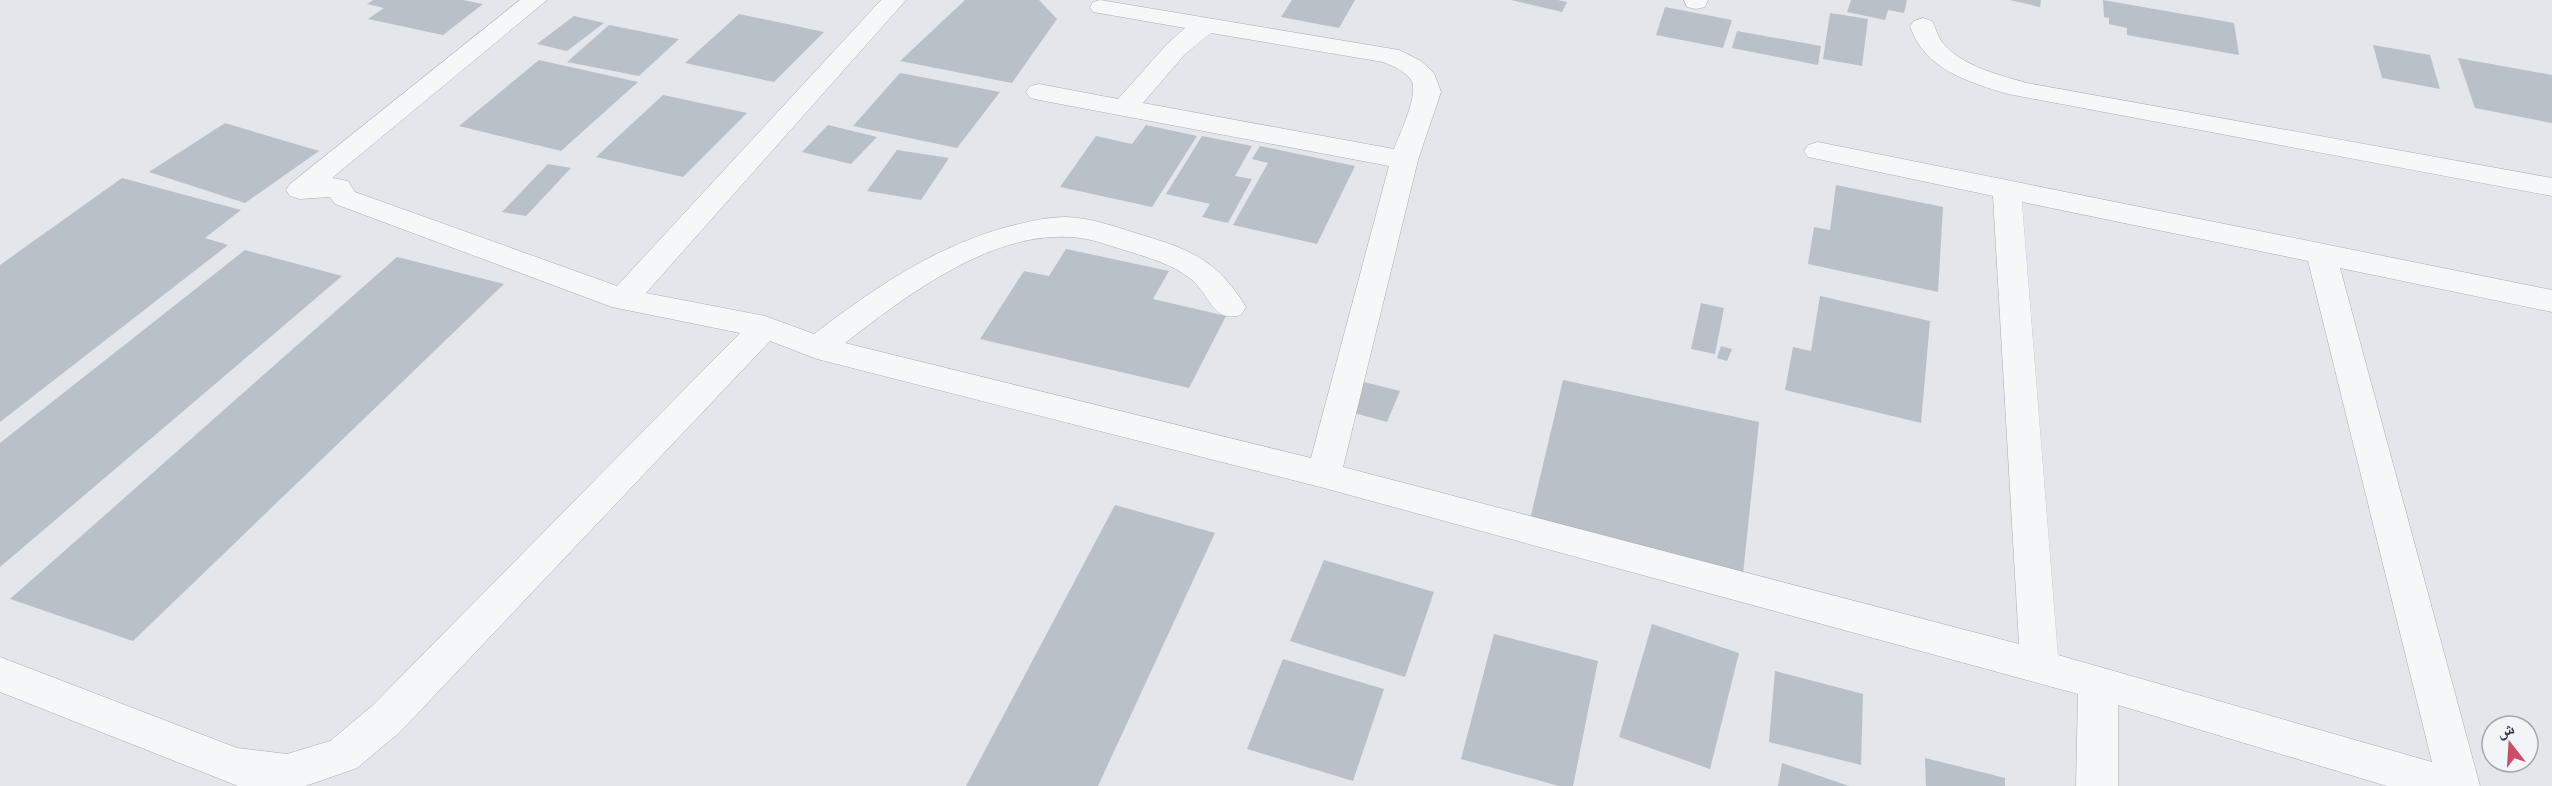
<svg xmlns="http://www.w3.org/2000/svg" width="2552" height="786" font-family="'PT Sans','Noto Naskh Arabic',sans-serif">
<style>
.building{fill:#bac0c7}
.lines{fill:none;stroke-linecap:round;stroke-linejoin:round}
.street-casing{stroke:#a8adb4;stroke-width:1}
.street{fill:#f5f7f9;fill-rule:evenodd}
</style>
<rect width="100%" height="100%" fill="#e3e6ea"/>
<path class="building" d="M 373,0 L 463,0 L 483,4 L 443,35 L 368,19 L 384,8 L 367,4 Z
M 965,0 L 1039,0 L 1057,19 L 1012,83 L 900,61 Z
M 1292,0 L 1355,0 L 1339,28 L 1281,17 Z
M 1511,0 L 1558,0 L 1567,2 L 1562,12 Z
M 1851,0 L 1907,0 L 1904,13 L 1888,10 L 1885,20 L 1847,12 Z
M 2010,0 L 2041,0 L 2040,7 Z
M 2103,0 L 2234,23 L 2239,55 L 2127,35 L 2127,28 L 2109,24 L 2109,18 L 2104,17 Z
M 1665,7 L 1732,20 L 1723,48 L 1656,35 Z
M 1830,13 L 1868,19 L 1862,66 L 1823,59 Z
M 739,14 L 824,32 L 774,82 L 685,63 Z
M 574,16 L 604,23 L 567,51 L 537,44 Z
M 609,25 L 679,39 L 639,76 L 567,62 Z
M 1737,31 L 1821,46 L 1818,65 L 1732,48 Z
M 2373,45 L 2430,55 L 2440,89 L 2382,78 Z
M 2458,58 L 2552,75 L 2552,123 L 2475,108 Z
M 539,60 L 638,82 L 561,151 L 459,126 Z
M 900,73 L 1000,92 L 957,148 L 853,126 Z
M 663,95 L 747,113 L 683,177 L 596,157 Z
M 225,123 L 319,151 L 245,203 L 149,172 Z
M 828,125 L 877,137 L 851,164 L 802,152 Z
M 1146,125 L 1197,136 L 1152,207 L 1060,187 L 1096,136 L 1132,144 Z
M 1202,136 L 1252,146 L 1235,176 L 1252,179 L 1228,223 L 1202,217 L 1210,204 L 1166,194 Z
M 1260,146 L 1355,166 L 1317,244 L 1233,225 L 1268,163 L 1252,159 Z
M 897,150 L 949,158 L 921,200 L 867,191 Z
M 548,164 L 571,168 L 526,216 L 502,212 Z
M 122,178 L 241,210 L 205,238 L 228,245 L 0,422 L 0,265 Z
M 1836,185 L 1943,207 L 1938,292 L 1808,264 L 1814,227 L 1830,230 Z
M 1066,249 L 1169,271 L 1153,299 L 1226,316 L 1189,388 L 980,339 L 1024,271 L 1049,276 Z
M 245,250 L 342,276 L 0,567 L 0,443 Z
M 397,257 L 504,284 L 133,641 L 10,599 Z
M 1820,296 L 1930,321 L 1921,423 L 1785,390 L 1793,347 L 1811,351 Z
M 1701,303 L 1724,308 L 1715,354 L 1691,349 Z
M 1721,346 L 1732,349 L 1727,361 L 1717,358 Z
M 1356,380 L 1400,391 L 1387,422 L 1343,410 Z
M 1563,380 L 1759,422 L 1743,574 L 1529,524 Z
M 1115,505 L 1215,533 L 1098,786 L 966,786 Z
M 1324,560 L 1434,592 L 1405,677 L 1290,641 Z
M 1652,624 L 1739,653 L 1710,769 L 1619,737 Z
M 1494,634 L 1598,661 L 1573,786 L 1559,786 L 1461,759 Z
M 1283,659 L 1384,689 L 1353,781 L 1247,749 Z
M 1775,671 L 1863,694 L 1861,765 L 1769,742 Z
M 1925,758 L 2005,778 L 2005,786 L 1926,786 Z
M 1782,763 L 1849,786 L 1778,786 Z"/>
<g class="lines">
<defs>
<path id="street" d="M 520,0 L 547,0 L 332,178 L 348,181 L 355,192 L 617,286 L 881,0 L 906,0 L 646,293 L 765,316 L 814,334 C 873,289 931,249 1003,228 C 1023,223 1045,217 1066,217 C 1093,218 1119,228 1145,236 C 1193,250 1219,263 1246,307 L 1241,315 C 1212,323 1211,296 1191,279 C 1172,264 1147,257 1124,250 C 1105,244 1087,237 1067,237 C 988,233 903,298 845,343 L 1311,458 L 1389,166 L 1039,100 L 1030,98 L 1026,92 L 1030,86 L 1039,84 L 1118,99 L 1167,44 L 1185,28 L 1093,12 L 1090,7 L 1093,2 L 1100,0 L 1399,50 L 1421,61 L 1434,73 L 1441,92 L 1418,160 L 1343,467 L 2019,644 L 1993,196 L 1808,157 L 1804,151 L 1808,145 L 1818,142 L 2552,290 L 2552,312 L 2340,268 L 2480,786 L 2387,786 L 2118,705 L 2118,786 L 2076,786 L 2078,694 L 1324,488 L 817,359 L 770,341 L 400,732 L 357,768 L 343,773 L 305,786 L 238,786 L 0,692 L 0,657 L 237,748 L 287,754 L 330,741 L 372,706 L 740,333 L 612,307 L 335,204 L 330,197 L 300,199 L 290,196 L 286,190 L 290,184 ZM 1211,33 L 1383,62 C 1393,66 1405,71 1411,80 C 1420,93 1399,135 1394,149 L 1143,103 L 1185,54 ZM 2022,202 L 2308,261 L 2432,762 L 2058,655 Z
M 1684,0 L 1708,0 L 1705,7 L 1696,9 L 1687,7 Z
M 1923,18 L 1932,21 C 1936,27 1937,36 1942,42 C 1961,66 1999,75 2027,83 L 2552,178 L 2552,196 L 2008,94 C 1968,82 1924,69 1910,26 L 1914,21 Z"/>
</defs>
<use href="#street" class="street-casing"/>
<use href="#street" class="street"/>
</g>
<g transform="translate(2510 744) rotate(343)"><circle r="28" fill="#f2f5f8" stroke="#a2a8af" stroke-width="1.5"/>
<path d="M0-4.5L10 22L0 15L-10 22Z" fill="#cb4d6a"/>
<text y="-9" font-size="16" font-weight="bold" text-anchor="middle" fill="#2b3542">ش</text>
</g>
</svg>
